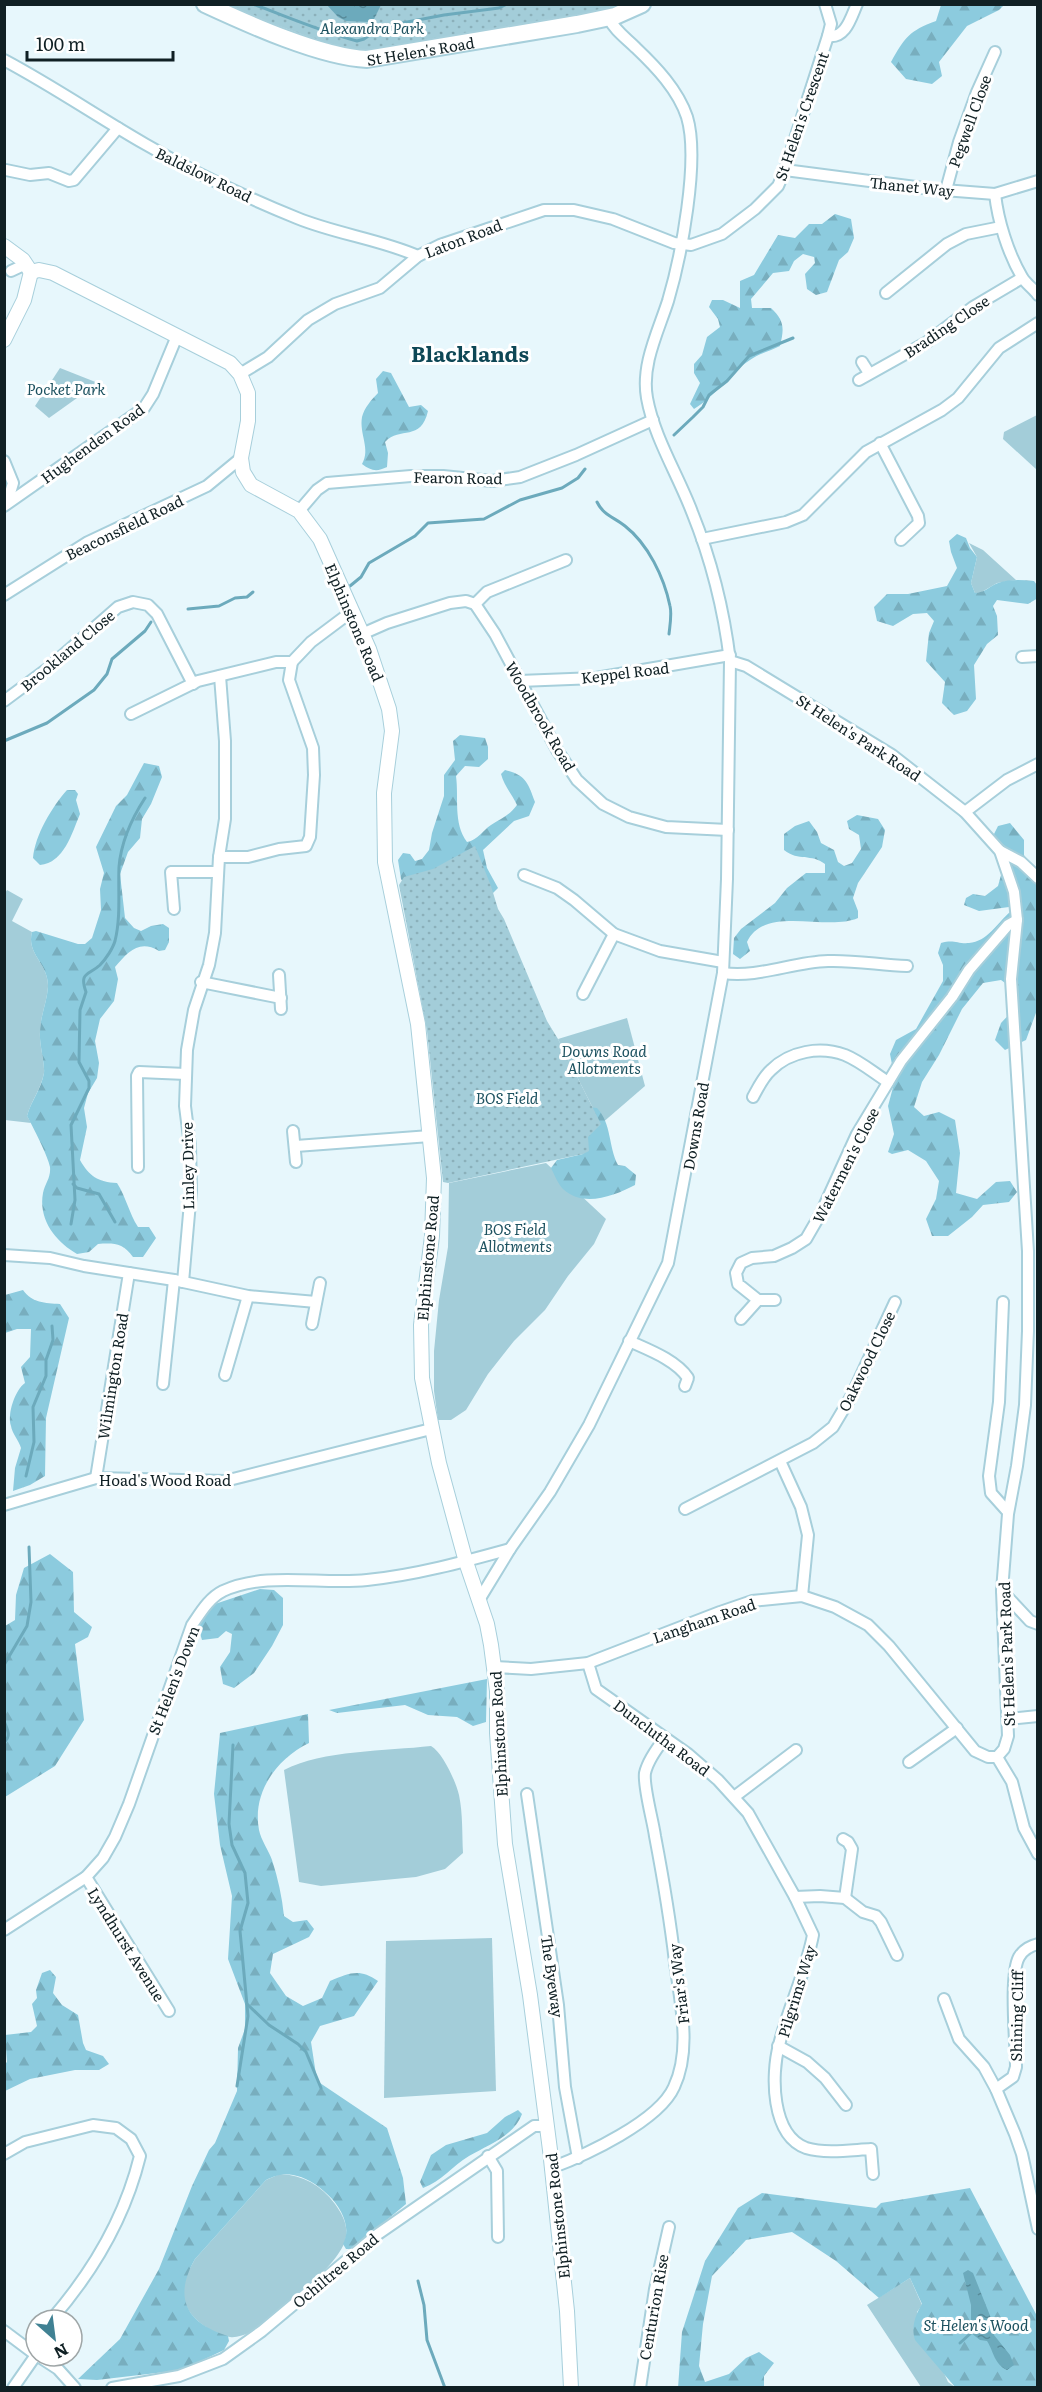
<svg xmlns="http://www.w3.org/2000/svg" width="1042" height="2392" font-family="Literata,serif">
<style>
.green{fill:#a3cdd9}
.forest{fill:url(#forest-firs)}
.park{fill:url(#park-dots)}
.water{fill:url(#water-ripples)}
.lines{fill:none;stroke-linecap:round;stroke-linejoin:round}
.stream{stroke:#6caabc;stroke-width:3}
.minor-casing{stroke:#a7cfdb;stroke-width:14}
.tertiary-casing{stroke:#a7cfdb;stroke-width:16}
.primary-casing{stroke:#a7cfdb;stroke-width:20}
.minor{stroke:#fff;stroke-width:10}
.tertiary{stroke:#fff;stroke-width:14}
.primary{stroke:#fff;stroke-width:16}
.labels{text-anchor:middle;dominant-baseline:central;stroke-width:6;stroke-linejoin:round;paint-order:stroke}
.park-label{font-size:15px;font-style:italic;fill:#1d5260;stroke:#fff}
.street-label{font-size:15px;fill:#102024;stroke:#fff}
.district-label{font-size:21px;font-weight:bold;fill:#0e4755;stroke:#fff}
</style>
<defs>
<pattern id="forest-firs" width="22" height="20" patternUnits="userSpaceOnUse" patternTransform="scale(1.5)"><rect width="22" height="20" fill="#8ccbde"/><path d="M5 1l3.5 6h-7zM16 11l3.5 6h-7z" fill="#78aebe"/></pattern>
<pattern id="park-dots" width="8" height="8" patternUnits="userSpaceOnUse" patternTransform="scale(1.5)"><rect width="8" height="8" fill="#a3cdd9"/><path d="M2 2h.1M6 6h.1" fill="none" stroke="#8bb0ba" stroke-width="1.8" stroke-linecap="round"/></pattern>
<pattern id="water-ripples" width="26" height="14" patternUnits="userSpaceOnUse" patternTransform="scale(1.5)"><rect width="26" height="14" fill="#6caabc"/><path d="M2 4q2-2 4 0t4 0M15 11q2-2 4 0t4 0" fill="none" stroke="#578a99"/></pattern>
</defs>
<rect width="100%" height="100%" fill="#e7f7fc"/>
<g class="green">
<path d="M60,368L98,383L49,418L35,406Z"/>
<path d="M1037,415V470L1003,439L1004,432Z"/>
<path d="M969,543L983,550L1016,580L997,583L980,593H975L971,583L977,557Z"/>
<path d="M7,890L23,899L12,921L32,932C26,954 49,964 48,987C47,1002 40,1017 40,1032C39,1044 45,1063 44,1073C41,1089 31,1101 27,1116L31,1123L5,1120L4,895Z"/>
<path d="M627,1018L645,1086L601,1124L558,1039Z"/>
<path d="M546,1163L606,1219L594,1244L568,1276L545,1310L514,1341L488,1374L466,1410L451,1420H438L434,1391V1351L439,1300L448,1247L449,1183Z"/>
<path d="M431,1746C443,1753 456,1782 459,1795C463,1814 462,1835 463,1853L445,1869L416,1877L321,1886L299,1882L284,1770C322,1750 387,1751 431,1746Z"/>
<path d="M492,1938L496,2091L384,2098L386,1941Z"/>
<path d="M280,2174C303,2175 321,2185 335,2204C342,2214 348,2224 346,2237C341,2267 273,2314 249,2333C243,2335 236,2338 230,2337C211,2334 185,2316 183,2295C181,2283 189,2270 195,2259L266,2180Z"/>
<path d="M910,2278L922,2305L917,2312L948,2382L955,2387H921L867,2305Z"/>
</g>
<g class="forest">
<path d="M941,5H1004L999,10L967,26L939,62L942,76L932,84L906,79L891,62C905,37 909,31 936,21Z"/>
<path d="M835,214L851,219L854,238L848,252L839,260L827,292L816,295L807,289L805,274L815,263L814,257L803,254L794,261L789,271L773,273L751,299L752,308H771C785,321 784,329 780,346C770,351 758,354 750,360C728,374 717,395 694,409L690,404L700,383L694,373V364L702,355L707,337L720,327L718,319L709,307L712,300H723L740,308V281L754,275L778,235L795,238L809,224H822Z"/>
<path d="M383,371L391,373L409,407L421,405L428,411C421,442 400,426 385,442L388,453L387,467C377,472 371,471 362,464C371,449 359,434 362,417C364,408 372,399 378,393L376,379Z"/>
<path d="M957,534L966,538L970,548L977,557L971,583L975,593C984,593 990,586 998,583C1010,579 1022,580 1034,581L1037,585L1038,598L1028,604L997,600L993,606L997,616L998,635L987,644L974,665L976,699L967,711L954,715L942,703L945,682L926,661L929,633L934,621L927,613L913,614L893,626L877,621L874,607L887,594H908L947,586L957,568L951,552L949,541Z"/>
<path d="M460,735L485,738L488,747V759L479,767L465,766L456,776C459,798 453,823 467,842C478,840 482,831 491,825C501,818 509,816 517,805C512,794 504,786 501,774L505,770C526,775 528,783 535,802L529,816L514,821L483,850L487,868L498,888L490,896L405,885L401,879L398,860L403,853L410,854L415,861L422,859L429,850L432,833L444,796V775L455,760L453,741Z"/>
<path d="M144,763L159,766L162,777L151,804L142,819L140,838L128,852L120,874L125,918L134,928L141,931L151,926L163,924L169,928V942L165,950L159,951C139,939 128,952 115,967L118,979L114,1001L100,1019L95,1041L99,1063L97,1078L88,1093L84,1108L87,1127L80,1160C89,1176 98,1182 117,1183C126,1197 129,1213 138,1227H149L156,1238L143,1257H133C123,1243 114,1243 98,1244L89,1252L77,1254C56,1242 38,1220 43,1193C45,1183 51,1178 50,1167C48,1156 33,1127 27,1116C31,1101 41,1090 44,1073C45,1063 39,1044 40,1032C40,1017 47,1002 48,987C49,964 26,954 32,932L36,931L78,944H85L92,938L101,910L100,889L104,873L96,847L116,806L127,795Z"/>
<path d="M67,790H75L78,794L76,800L80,814C72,833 64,863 40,865L33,858C35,835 52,807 67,790Z"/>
<path d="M857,815L878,819L885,830L882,847L858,883L853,898L858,911V918C827,932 765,904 747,942L750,951L740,959L733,954L734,938L741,929L775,903L787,888L806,873H825V864C811,853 799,862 784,850V834L795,826L809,821L817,832L821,843L834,850L838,862L844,866L852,863L861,849L859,835L849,829L847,821Z"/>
<path d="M1010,823L1024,840V855L1037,877V1010L1026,1040L1005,1050L995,1040L1001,1023L1018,1005L1016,991L1001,980L983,983L962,1009L939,1055L922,1082L914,1107L924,1116L939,1112L955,1120L960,1153L956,1193L977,1199L996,1182L1010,1181L1017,1192L1009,1202L983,1205L972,1217L948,1236H932L926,1219L936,1199L939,1181L926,1161L908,1150L892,1154L888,1152L894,1134L888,1106L895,1080L890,1054L896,1040L916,1029L943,981V965L938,953L941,943C954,939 957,944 969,943C987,942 998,922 1010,912L1009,907L979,911L964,905L966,898L973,894L985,896L998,886L1006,857L993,836L998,826Z"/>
<path d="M588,1107L597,1108C612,1124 608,1146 618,1165L625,1166L636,1175L635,1185C614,1196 583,1208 563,1189C558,1184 554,1174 551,1168L557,1160L583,1154L588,1137Z"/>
<path d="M23,1290C32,1303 45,1303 60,1304L69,1318L46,1418L45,1476L30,1485L13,1491L15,1468L21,1448C19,1441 12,1433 11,1426C7,1414 15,1390 25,1383L21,1367L30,1357L31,1329H17L5,1333V1295Z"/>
<path d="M50,1554L73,1572L74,1612L92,1627L88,1637L75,1644L84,1720L55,1766L5,1797V1626L15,1620L16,1595L24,1568Z"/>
<path d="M260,1589L274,1590L283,1598V1625L272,1646L254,1673L234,1688L223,1684L220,1667L230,1652L232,1634L226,1631L218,1638L202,1640L198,1627L212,1605Z"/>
<path d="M487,1679L486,1722L473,1726L457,1717L428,1715L405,1705L337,1713L329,1710Z"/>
<path d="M308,1714L309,1743C276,1759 252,1793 259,1830C261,1840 269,1851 272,1860C278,1878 282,1897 284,1916L293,1922L307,1920L314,1929L309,1937L273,1954L270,1973L286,1996L303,2006L322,1998L330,1981C350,1973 359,1968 378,1981L354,2016L320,2026L311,2042L317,2081L387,2128L403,2178L406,2204L352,2249H346L343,2244C358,2216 319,2179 293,2175C282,2173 275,2176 266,2180L195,2259C173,2298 186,2323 228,2336L229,2341L224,2350L182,2370L97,2380L78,2379L120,2339L159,2269L192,2186L209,2150L215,2143L237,2091L238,2048L245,2029V2004L228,1959L232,1896L220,1845L214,1794L220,1733Z"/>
<path d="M50,1970L56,1977L53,1993L62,2005L78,2015L83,2043L86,2050L103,2056L109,2064L99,2070H75L30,2079L5,2091V2064L7,2062L5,2035L31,2032L37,2026L32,2004L37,1998L36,1990L42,1973Z"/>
<path d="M518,2110L522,2114C514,2136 488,2145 469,2156C452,2166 442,2181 423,2188L420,2182L431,2155L446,2145L487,2133L505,2117Z"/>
<path d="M970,2188L1037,2316V2387H955L915,2340C911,2328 915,2315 922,2304L910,2278L879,2298L836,2261L792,2232L746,2240L712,2276L703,2324L699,2366L705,2382L729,2374L746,2358L759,2352L774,2363L764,2376V2387L678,2388L682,2332L705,2261L738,2208L762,2193L876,2208L881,2203Z"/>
</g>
<g class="park">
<path d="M222,5H622L613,9L375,52L339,48Z"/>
<path d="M475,846L491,886L498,909L504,919L547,1021L558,1039L601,1124L588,1137L589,1151L583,1154L448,1183L443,1182L427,1031L399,885L404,877L433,869Z"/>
</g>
<g class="water">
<path d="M327,5H381L374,19L369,22L346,21L338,17Z"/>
<path d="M968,2270L973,2273L991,2318L994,2335L1010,2355L1014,2365L1007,2370C994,2364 994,2352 987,2341L980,2340L971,2333V2305L963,2273Z"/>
</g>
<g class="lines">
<g class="stream">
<path d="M253,4C288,17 320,31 357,41L364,39L381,27L444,15L499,8L507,4"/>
<path d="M674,435L693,417L703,407L709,395L727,381L749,356L793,338"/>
<path d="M597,502C604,516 614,517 625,526C648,544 664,577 670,606C672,614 670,625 669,634"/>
<path d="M350,586L361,577L369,563L415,536L428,523L484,519L520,500L562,488L578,478L585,469"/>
<path d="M188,609L219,606L235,598L247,597L253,592"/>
<path d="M4,741L47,723L94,690L107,674L112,659L145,631L151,622"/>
<path d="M73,1184L77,1188L99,1194L115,1222"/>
<path d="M71,1224L75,1200L71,1125L89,1088V1081L79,1062L80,1010L86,992C79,972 88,976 100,965C106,959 113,948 115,941C121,917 118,891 119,867C121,842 132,818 145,798"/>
<path d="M26,1476L34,1442L33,1407L46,1376V1360L53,1340L52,1326"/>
<path d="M4,1665L27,1626L31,1602L29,1547"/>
<path d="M4,1721C7,1729 12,1736 4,1742"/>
<path d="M233,1745L229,1824L232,1845L245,1873L248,1903L240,1931L248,2016L237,2086"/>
<path d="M247,2004L269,2025L298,2044L306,2052L321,2088"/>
<path d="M418,2281L424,2305L427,2340L445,2388"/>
<path d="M960,2343L971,2333"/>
</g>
<defs>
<g id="minor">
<path d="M828,36C846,39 851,17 857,4"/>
<path d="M4,60C53,86 98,117 145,144C193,172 245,197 297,218C336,234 379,239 418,256"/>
<path d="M6,170L30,175L49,173L69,181L74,180L118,128"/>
<path d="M785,170L931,189L995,194L1038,181"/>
<path d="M946,190L959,142L977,92L995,52"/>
<path d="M995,194C998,221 1008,253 1022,277C1026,284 1033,288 1038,295"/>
<path d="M11,271L26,264"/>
<path d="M886,293L947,244L966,234L1001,227"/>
<path d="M862,362L869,373"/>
<path d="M240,374L268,357L308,320L335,304L380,288L418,256L440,245L544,210H574L613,219L674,243L691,245L722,234L755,209L778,186L785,170L828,36L831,24L825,4"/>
<path d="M859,380L927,342L973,307L1022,278"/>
<path d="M880,443L918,516L919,523L901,540"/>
<path d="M4,461L13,483L7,503"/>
<path d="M4,506L144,408L153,394L177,336"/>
<path d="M299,511L317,490L327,483L411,476H443L492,481L520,477L576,455L653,420"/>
<path d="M702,539L786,522L803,515L866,452L942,410L958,398L999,348L1038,323"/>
<path d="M4,595L88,542L207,486L241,458"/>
<path d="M475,604L495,634L557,750L577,780L603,804L629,817L666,827L728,830"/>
<path d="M362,634L387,623L450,603L466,601L475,604L487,592L566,560"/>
<path d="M1022,657L1038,656"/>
<path d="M730,661L746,666L892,755L965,812L1000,851L1014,892L1017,920L1011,979L1028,1251V1331L1025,1405L1017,1466L1008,1514L1002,1591L1008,1736L1004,1749L997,1757"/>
<path d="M519,681L596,678L730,655"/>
<path d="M4,701L47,669L118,607L133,602L148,605L157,614L193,684"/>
<path d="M131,714L198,681L276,662H292L311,642L351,612"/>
<path d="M965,812L1007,780L1038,764"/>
<path d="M1000,851L1021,862L1038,878"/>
<path d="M219,857H248L279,849L306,846L310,837L314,775L313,748L289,680L292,662"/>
<path d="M524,875L557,888L574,900L614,934L660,951L723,962"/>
<path d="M174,909L171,872H218"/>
<path d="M723,973C759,978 792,962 828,961C854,960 880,965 907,966"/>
<path d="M279,975L281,1009"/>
<path d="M201,982L281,998"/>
<path d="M583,994L614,934"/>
<path d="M753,1097C758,1088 763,1077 771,1070C790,1051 820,1046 845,1055C860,1061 874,1073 888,1082"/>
<path d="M293,1131L296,1162"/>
<path d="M296,1146L430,1136"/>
<path d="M138,1167L137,1076L139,1072L186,1074"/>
<path d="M4,1255L50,1258L84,1266L174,1280L248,1296L316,1302"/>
<path d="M183,1282L191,1191L190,1146L185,1106L187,1050L194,1010L209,965L215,933L219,857L225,819V741L220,676"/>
<path d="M775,1300H758L738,1284L736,1273L741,1263L752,1258L774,1256L792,1248L806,1239L821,1213L857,1134L901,1061L952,997L969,970L1008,925L1017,920"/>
<path d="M1003,1302L999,1402L989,1476L991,1493L1008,1512"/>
<path d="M741,1319L758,1300"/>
<path d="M312,1324L320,1283"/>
<path d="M629,1341C649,1350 676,1360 688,1378L685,1386"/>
<path d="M225,1375L248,1296"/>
<path d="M163,1384L174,1280"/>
<path d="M780,1461L801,1507L808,1535L802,1596"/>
<path d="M96,1478L129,1273"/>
<path d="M4,1505L96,1478L225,1481L431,1429"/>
<path d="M685,1509L813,1443L833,1427L852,1395L895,1302"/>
<path d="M1002,1591L1030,1621L1038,1624"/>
<path d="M479,1600L510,1549L550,1492L589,1425L668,1263L723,973L727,879L730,661C724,611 711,559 692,512C678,475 654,437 647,398C641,365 658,332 668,301C681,257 700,160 687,117C678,90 656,67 636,48C626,38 614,30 609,18"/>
<path d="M588,1663L596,1689L688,1754L718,1780L748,1813L795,1897L813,1935C806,1972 788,2008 779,2045C771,2075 771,2135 806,2148C826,2154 851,2150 871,2149L873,2174"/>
<path d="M494,1667L531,1669L588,1663L720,1612L752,1601L802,1596L835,1607L868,1625L889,1646L975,1751L988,1757H997"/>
<path d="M1009,1719L1038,1716"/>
<path d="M997,1757L1012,1782L1024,1828L1038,1854"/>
<path d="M909,1762L957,1728"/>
<path d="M527,1794L558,2005L565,2087L578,2158"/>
<path d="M734,1797L796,1750"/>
<path d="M843,1839L848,1842L852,1849L845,1898"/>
<path d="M86,1877L169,2011"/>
<path d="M795,1897L820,1896L845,1898L863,1912L876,1916L881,1922L897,1955"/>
<path d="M4,1930L86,1877L103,1858L115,1837L129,1804L192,1625C201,1612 209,1598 223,1591C266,1571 321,1585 367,1580C416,1575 463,1562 510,1549"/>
<path d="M944,1999L959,2039L984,2067L996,2089L1015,2134L1022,2154L1038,2229"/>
<path d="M778,2046L807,2062L825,2078L846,2105"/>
<path d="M996,2089L1013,2077L1016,2067C1016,2044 1009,1975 1019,1957C1023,1950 1030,1946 1038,1944"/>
<path d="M4,2154L25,2142L93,2125L116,2128L131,2139L140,2156C125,2217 92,2273 51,2320"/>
<path d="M488,2156L497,2171L498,2237"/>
<path d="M551,2168C586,2155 659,2121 674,2087C692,2049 680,2001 675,1962C670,1919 663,1878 655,1836C653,1821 643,1786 645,1773C648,1760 657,1748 665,1738"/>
<path d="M4,2331L36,2355"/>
<path d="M27,2347L36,2337"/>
<path d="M38,2356L58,2369L75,2388"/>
<path d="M13,2388L36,2355"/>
<path d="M112,2388L179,2376L223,2359L262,2331L378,2234L534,2126H546"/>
<path d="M640,2388L655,2289L669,2227"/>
</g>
<g id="tertiary">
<path d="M4,246L23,260L31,272"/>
<path d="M31,272L39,270L53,273L230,363L240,374L248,393V421L241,458L243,472L251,485L299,511L320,539L369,649L389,709L392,731L384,793L385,862L418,1024L434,1178L432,1236L421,1325L422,1378L439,1463L466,1562L487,1624L491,1645L497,1691V1733L505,1844L530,1995L550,2150L567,2311L571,2388"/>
<path d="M4,340L24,300L31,272"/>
</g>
<g id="primary">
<path id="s1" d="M205,4C248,24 321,57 367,59L577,24L615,16L642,4"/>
</g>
</defs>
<use href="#minor" class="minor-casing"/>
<use href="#tertiary" class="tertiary-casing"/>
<use href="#primary" class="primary-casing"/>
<use href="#minor" class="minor"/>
<use href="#tertiary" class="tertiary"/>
<use href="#primary" class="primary"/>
</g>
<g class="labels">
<g class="park-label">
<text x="372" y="27">Alexandra Park</text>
<text x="66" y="388">Pocket Park</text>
<text x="604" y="1050">Downs Road<tspan x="604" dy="17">Allotments</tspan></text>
<text x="507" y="1097">BOS Field</text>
<text x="515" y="1228">BOS Field<tspan x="515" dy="17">Allotments</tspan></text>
<text x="976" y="2324">St Helen's Wood</text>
</g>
<g class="street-label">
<text stroke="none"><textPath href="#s1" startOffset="226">St Helen's Road</textPath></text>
<text transform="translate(801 116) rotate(-71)">St Helen's Crescent</text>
<text transform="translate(969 121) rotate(-70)">Pegwell Close</text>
<text transform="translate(204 174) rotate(26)">Baldslow Road</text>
<text transform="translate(912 186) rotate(6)">Thanet Way</text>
<text transform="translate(463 238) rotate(-21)">Laton Road</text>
<text transform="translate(946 326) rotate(-34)">Brading Close</text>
<text transform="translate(92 443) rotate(-36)">Hughenden Road</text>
<text transform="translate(458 477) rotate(1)">Fearon Road</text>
<text transform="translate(124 527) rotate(-26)">Beaconsfield Road</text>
<text transform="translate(355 622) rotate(67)">Elphinstone Road</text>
<text transform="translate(67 650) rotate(-40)">Brookland Close</text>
<text transform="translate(625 672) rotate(-7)">Keppel Road</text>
<text transform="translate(541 716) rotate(60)">Woodbrook Road</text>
<text transform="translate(859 737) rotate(33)">St Helen's Park Road</text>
<text transform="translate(695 1126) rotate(-80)">Downs Road</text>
<text transform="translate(845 1165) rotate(-63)">Watermen's Close</text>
<text transform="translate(187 1166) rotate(-91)">Linley Drive</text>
<text transform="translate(427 1258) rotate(-85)">Elphinstone Road</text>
<text transform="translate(866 1361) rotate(-64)">Oakwood Close</text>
<text transform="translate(112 1376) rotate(-81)">Wilmington Road</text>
<text x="165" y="1479">Hoad's Wood Road</text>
<text transform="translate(704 1620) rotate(-19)">Langham Road</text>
<text transform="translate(1006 1654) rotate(-92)">St Helen's Park Road</text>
<text transform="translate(173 1680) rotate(-69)">St Helen's Down</text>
<text transform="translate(498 1734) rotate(-93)">Elphinstone Road</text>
<text transform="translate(662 1737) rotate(37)">Dunclutha Road</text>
<text transform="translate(127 1944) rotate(58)">Lyndhurst Avenue</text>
<text transform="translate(553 1976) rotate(82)">The Byeway</text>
<text transform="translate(678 1984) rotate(-97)">Friar's Way</text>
<text transform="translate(796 1991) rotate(-73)">Pilgrims Way</text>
<text transform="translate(1016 2016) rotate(-89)">Shining Cliff</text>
<text transform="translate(557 2216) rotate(-96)">Elphinstone Road</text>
<text transform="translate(335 2270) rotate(-40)">Ochiltree Road</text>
<text transform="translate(653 2307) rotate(-80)">Centurion Rise</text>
</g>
<g class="district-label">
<text x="470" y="352">Blacklands</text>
</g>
</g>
<rect width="1042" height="2392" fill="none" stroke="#102024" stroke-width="12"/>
<g transform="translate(54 2338) rotate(152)"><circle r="28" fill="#ffffff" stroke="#9fa6a7" stroke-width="1.5"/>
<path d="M0-4.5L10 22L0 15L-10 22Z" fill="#408193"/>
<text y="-9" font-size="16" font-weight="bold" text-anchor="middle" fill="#102024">N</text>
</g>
<path d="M27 51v9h146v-9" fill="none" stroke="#102024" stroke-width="3"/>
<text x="36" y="51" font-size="18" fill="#102024" stroke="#ffffff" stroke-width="4.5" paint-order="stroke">100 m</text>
</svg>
